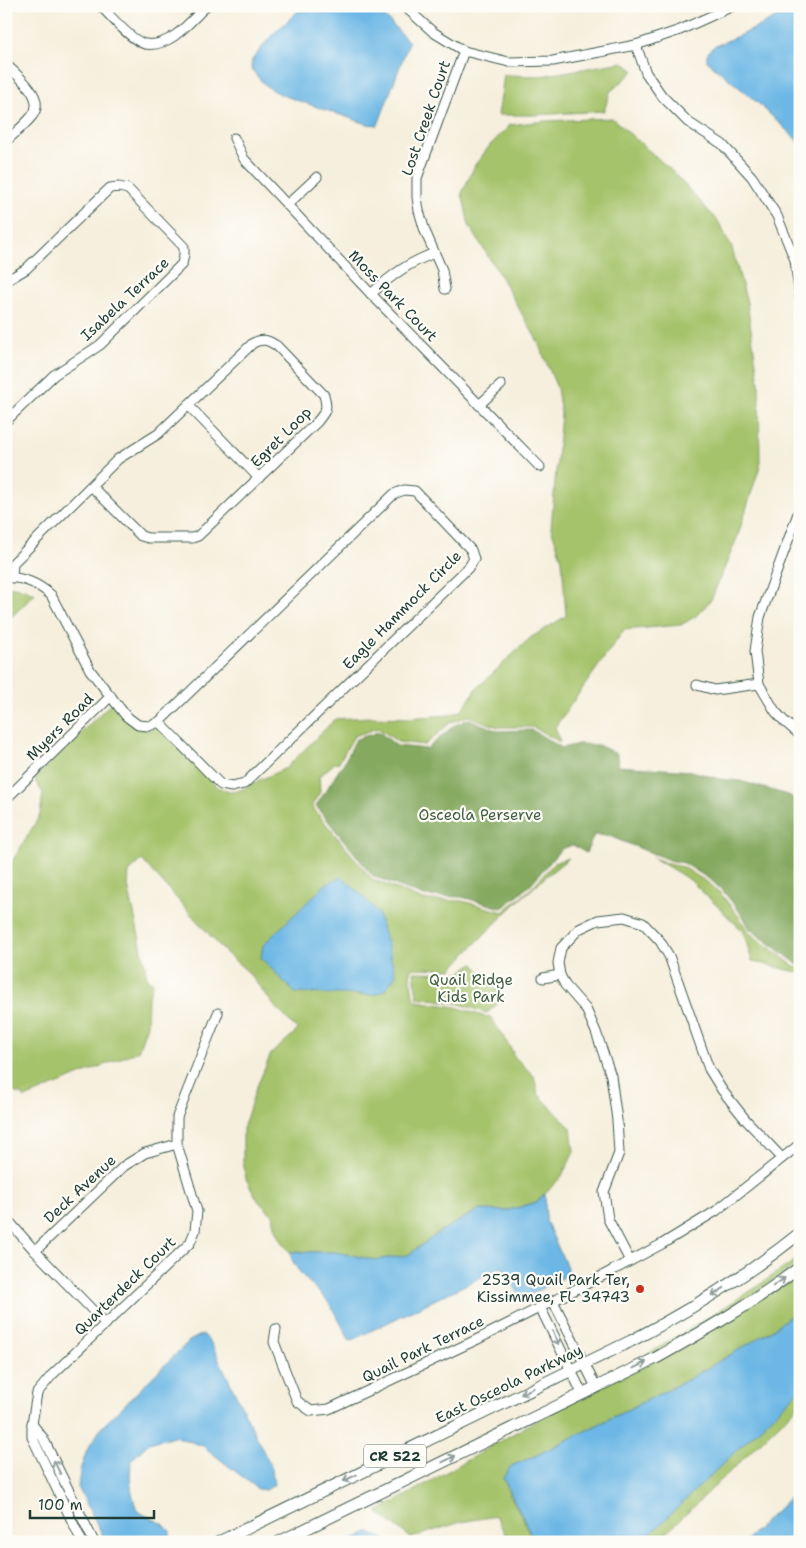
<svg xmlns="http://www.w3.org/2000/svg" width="806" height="1548" font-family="'Shantell Sans',sans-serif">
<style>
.green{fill:#a5c36b;stroke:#628050}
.forest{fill:#84a95f;stroke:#52734a}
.water{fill:#6cb7e5;stroke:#467a8c}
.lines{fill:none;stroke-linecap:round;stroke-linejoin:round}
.minor-casing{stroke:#3f584d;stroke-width:11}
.major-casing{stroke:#3f584d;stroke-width:13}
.minor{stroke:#fff;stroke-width:9}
.major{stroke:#fff;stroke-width:11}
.oneway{stroke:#8f9e9a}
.poi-dot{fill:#c8321e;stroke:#fdfcf7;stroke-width:2}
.labels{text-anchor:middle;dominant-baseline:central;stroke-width:4.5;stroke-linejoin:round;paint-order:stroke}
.shield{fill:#fdfcf7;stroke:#62766e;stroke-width:1}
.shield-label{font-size:14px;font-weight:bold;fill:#1f3d34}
.street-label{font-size:15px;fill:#1f3d34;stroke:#fdfcf7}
.park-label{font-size:15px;fill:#405e42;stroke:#fdfcf7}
.poi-label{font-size:15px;fill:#1f3d34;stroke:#fdfcf7;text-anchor:end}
</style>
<rect width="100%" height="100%" fill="#fdfcf7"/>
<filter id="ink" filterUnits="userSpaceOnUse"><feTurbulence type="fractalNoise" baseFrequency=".02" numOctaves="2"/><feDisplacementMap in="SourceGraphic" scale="10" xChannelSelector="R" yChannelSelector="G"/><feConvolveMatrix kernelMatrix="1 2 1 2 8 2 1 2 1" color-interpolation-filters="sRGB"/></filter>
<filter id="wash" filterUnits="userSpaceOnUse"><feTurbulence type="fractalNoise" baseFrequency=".0096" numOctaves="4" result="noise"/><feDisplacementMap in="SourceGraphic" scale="20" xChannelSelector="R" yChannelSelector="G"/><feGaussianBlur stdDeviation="1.12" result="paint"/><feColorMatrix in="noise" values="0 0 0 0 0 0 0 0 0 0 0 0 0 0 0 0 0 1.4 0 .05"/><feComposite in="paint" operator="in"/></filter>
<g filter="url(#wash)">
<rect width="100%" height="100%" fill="#f6efdd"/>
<g class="green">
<path d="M623,62L634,71L610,92L604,111L534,115H498L504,75L541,76Z"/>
<path d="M612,118L672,171L718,221L732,248L747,303L759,382L760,466L737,538L711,600L696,616L681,625L624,630L555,727L560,742L533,727H498L468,716L450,723L425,745L398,742L378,728L354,736L339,762L335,763L319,776L320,792L312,805V807L372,879L423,900L462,901L503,912L531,889L555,862L569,858C526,891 488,929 452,969L414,968L411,969L410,972L413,997L417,1001L456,1007L486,1017L490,1016L513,1052L512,1054L534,1076L538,1094L571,1128L574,1152L562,1176L537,1202L506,1211L479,1210L441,1231L408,1255L375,1260L336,1252H290C280,1240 275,1231 273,1215L259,1202L246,1179L243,1161V1129L255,1091L271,1054L298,1030L276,1008L247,971L225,952L142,860L129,872L128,886L144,959L147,978L151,982H153L148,999L147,1025L138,1051L25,1098L22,1095L6,1089V872L40,815L43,793L34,779L111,703L138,729L149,730L158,727L218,788L234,792L246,788L251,784L286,768L335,719L371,717L408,718L449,715L461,711L477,688L530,638L566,616L562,560L551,528L561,414L557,388L537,340L499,274L469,225L462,193L475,165L491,144L510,125L545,121Z"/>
<path d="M6,586L25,589L35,594L6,622Z"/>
<path d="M652,857L668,864L683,867L710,884L721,894L740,918L748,932L794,966L800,968V973L752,961L743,931L690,880Z"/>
<path d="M473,963L504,998L487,1013L457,1003L417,997L414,972L460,973Z"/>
<path d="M800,1257V1261C748,1302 691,1335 632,1364L752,1290Z"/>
<path d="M800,1273V1309L769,1332L687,1380L535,1456L511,1466L506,1487L535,1542H509L496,1516L461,1522L411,1538L377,1512L523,1428Z"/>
<path d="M800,1389V1404L657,1542H642Z"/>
</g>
<path class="forest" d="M469,719L498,731L532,730L562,748L578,744L598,745L617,754L618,766L692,771L719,779L740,781L791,796L800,806V964L796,963L750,929L743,916L724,892L712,881L695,870L684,863L669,860L609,836L594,835L586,853L573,845L561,849L529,886L502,908L462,897L424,896L373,876L316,806L345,761L356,739L379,732L397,746L427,749L453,726Z"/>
<g class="water">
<path d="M304,6H375L409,42L378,125L367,124L282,95L266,86L255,74L251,67L252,60L272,35Z"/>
<path d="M798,6H800V143L758,103L707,61V54L713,47L756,28Z"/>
<path d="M342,877L364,897L378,913L396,975L385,990L374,995L295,993L261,958L263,945L327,883Z"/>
<path d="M545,1193L546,1221L570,1274L522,1299L502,1267L350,1341C343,1329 338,1317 331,1306C319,1289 293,1273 290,1252H336L375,1260L408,1255L441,1231L479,1210L506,1211L537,1202Z"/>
<path d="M800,1309V1389L642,1542H535L503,1478L511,1466L535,1456L687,1380L769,1332Z"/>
<path d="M203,1334L211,1343L272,1469L274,1485L266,1490L258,1489L203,1446L174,1436L149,1443L131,1461L130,1479L132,1493L137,1511L163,1524L170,1531V1539L164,1542H106L78,1487L80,1470L87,1450L102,1427L189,1341Z"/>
<path d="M800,1488V1542H744Z"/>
<path d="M368,1532L390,1542H347Z"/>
</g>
</g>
<g filter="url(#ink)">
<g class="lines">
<defs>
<g id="minor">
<path d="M101,6C110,16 133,42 145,44C170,48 190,22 206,6"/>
<path d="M404,6L433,32L464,51L509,62L553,61L636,45L680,30L733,6"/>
<path d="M636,45L646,73L662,96L688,122L722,144L752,177L777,216L795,260L800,298"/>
<path d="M6,64C18,77 47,97 32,116C25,125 15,133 6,141"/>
<path d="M234,138L244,159L371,294L540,467"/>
<path d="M287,205L317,177"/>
<path d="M6,281L26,269L110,188L119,187L128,189L184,247V255L182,264L100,345L54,375L6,421"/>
<path d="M445,289L442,270L425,231L419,211L417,197V178L464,51"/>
<path d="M371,294C393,274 407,264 434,253"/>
<path d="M188,405L259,478"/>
<path d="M479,405L501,385"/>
<path d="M800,508L760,617L755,651L759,684L775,711L784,721L800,735"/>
<path d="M6,577C25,578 37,583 51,595L90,670L126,716L138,725L149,726L159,722L394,494L404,490L415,491L471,550L474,559L469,567L244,784L232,787L221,785L159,722"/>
<path d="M12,578L13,563L118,459L158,434L253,343C263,338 268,340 277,346L324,395C328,409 326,411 317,422L198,536L192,538H148L141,536L91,486"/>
<path d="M697,685L715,690L759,684"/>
<path d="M6,799L111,696"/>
<path d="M543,978L560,975"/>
<path d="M6,1218L35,1251L106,1324"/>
<path d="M35,1251L124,1166L145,1153L177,1144"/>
<path d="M630,1261L608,1219L604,1192L619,1153L617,1120L611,1076L596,1032L586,1009L565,985L560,975L558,963L561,948L579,929L598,920L624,917L643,923L660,941L669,956L709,1069L722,1090L745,1119L782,1158"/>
<path d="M553,1301L596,1387"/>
<path d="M540,1307L582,1393"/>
<path d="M276,1329L274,1342L297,1401L311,1411L329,1409L476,1340L604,1275L662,1244L716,1211L800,1144"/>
<path d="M32,1424L43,1438L94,1542"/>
<path d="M82,1542L32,1437V1424L37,1393L52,1375L190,1243L195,1231L197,1211L177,1144V1117L218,1013"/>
</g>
<g id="major">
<path d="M219,1542L631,1341C690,1310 747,1276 800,1233"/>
<path d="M279,1542L656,1358C706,1330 755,1302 800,1267"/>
</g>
</defs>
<use href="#minor" class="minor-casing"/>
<use href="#major" class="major-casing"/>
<use href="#minor" class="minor"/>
<use href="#major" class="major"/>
</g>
<defs><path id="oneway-shaft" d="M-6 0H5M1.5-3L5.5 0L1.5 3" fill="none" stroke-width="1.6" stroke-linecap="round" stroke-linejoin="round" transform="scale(1.25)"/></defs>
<g class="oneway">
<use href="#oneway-shaft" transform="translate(779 1282) rotate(-35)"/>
<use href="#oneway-shaft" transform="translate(718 1292) rotate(147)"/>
<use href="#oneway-shaft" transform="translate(556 1338) rotate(64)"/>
<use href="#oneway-shaft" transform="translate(640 1365) rotate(-26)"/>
<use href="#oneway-shaft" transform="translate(527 1391) rotate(154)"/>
<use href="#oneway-shaft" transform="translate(449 1459) rotate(-26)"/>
<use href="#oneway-shaft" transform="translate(57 1467) rotate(-116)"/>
<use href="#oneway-shaft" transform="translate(350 1478) rotate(154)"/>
</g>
</g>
<circle class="poi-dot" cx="640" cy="1289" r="5"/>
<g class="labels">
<rect class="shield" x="364" y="1444.5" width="62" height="23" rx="4"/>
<g class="shield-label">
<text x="395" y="1456">CR 522</text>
</g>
<g class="street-label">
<text transform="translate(426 118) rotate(-71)">Lost Creek Court</text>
<text transform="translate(393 296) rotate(46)">Moss Park Court</text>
<text transform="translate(125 299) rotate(-43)">Isabela Terrace</text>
<text transform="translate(281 437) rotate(-45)">Egret Loop</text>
<text transform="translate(402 610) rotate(-45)">Eagle Hammock Circle</text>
<text transform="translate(60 727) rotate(-45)">Myers Road</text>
<text transform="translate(80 1189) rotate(-43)">Deck Avenue</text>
<text transform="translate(125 1286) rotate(-44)">Quarterdeck Court</text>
<text transform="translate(423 1349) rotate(-26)">Quail Park Terrace</text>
<text transform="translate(509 1384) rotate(-26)">East Osceola Parkway</text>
</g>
<g class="park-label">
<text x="480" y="815">Osceola Perserve</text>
<text x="471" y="980">Quail Ridge<tspan x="471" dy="17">Kids Park</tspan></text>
</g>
<g class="poi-label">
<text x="630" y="1280">2539 Quail Park Ter,<tspan x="630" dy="17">Kissimmee, FL 34743</tspan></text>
</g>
</g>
<rect width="806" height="1548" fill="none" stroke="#fdfcf7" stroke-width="25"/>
<path d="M30 1510v8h124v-8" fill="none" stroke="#1f3d34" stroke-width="2.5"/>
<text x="38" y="1510" font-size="15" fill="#1f3d34" stroke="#fdfcf7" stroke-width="4" paint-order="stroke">100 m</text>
</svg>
